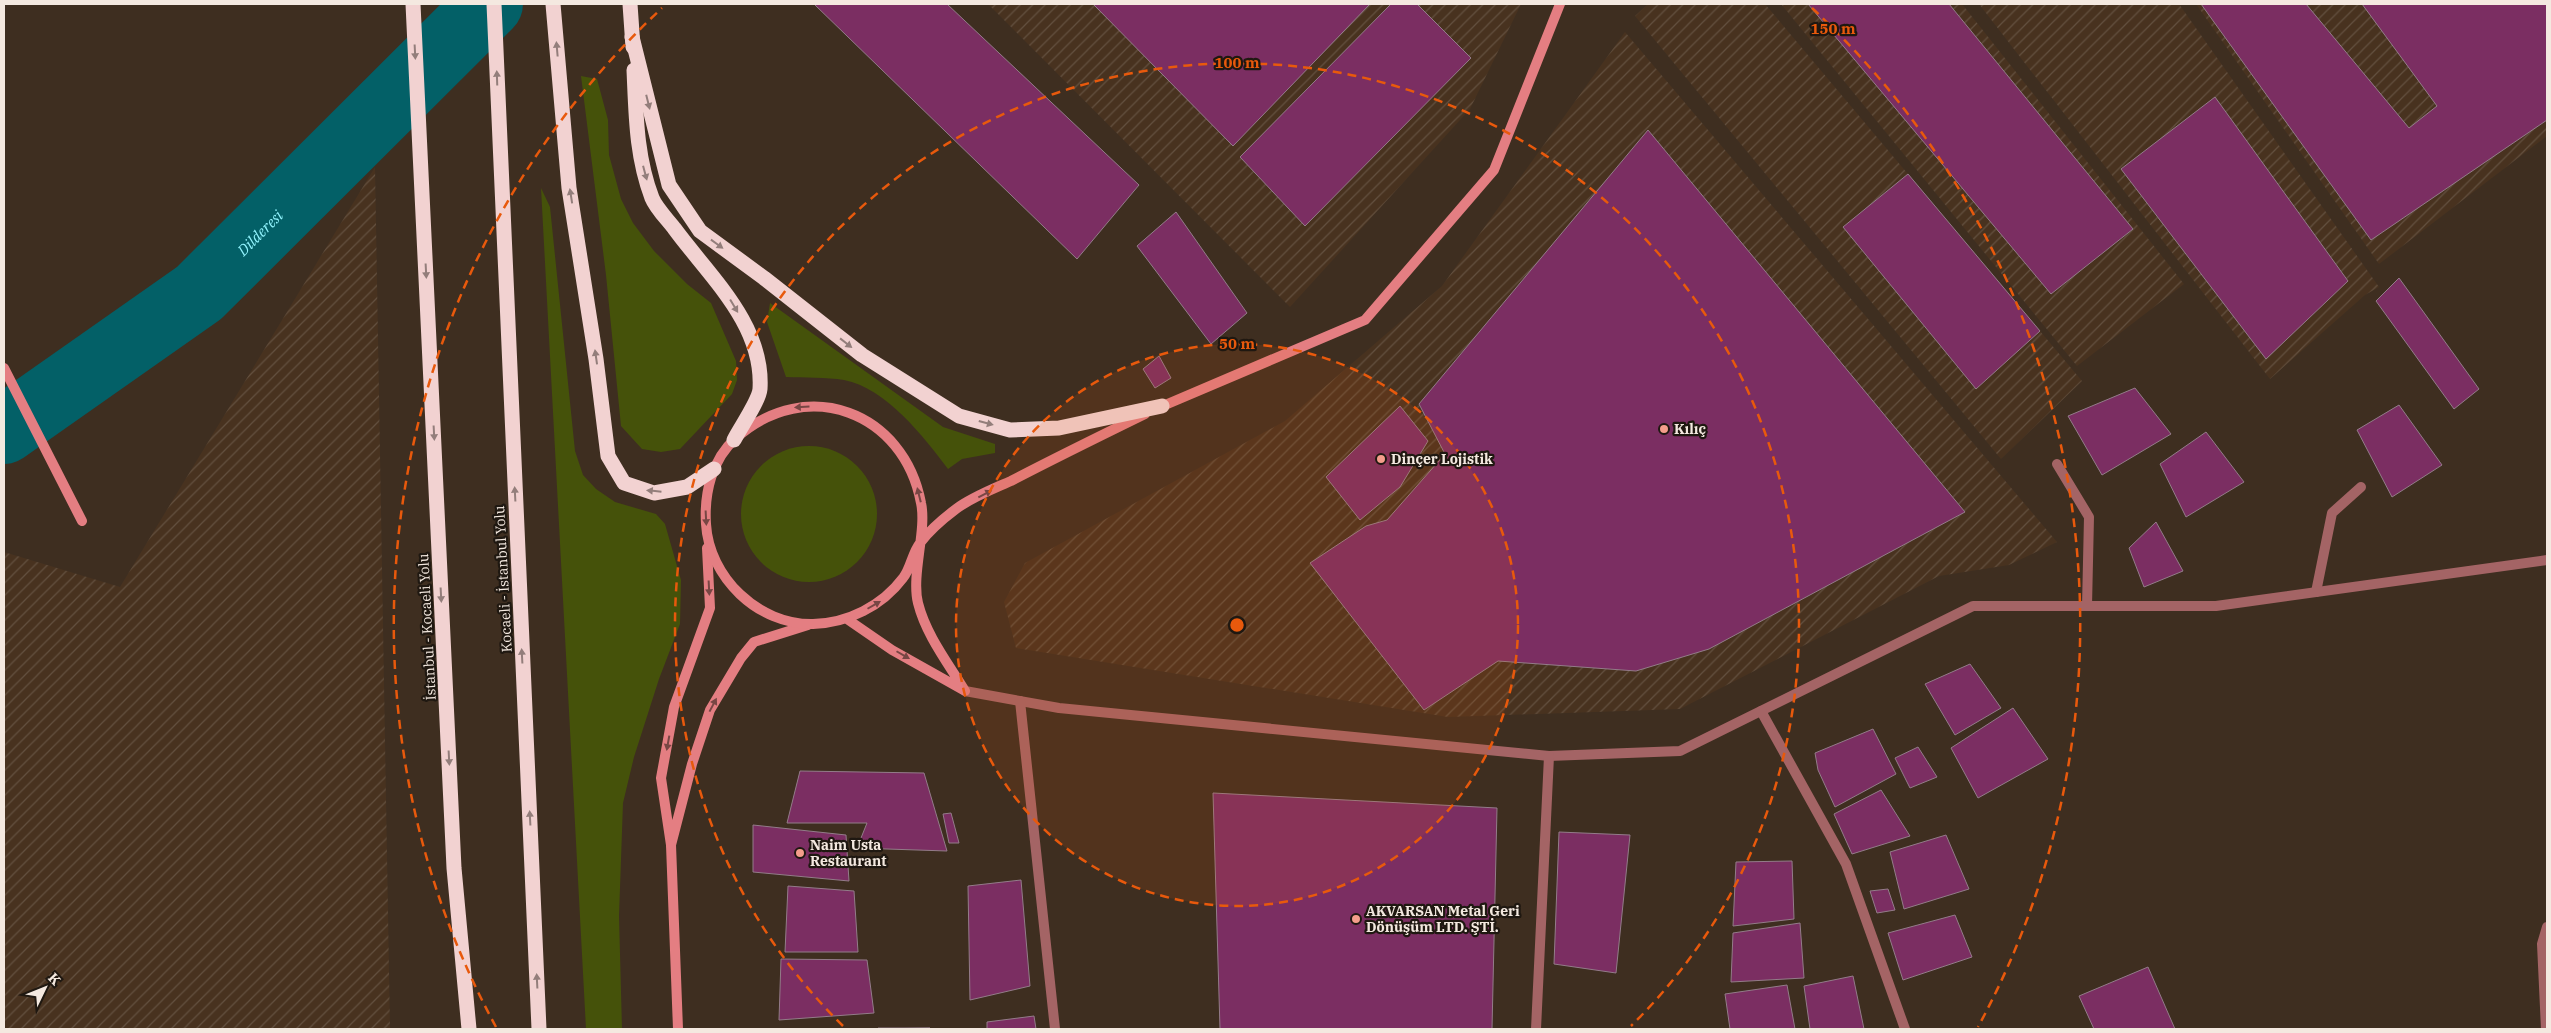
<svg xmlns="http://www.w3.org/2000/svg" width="2551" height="1033" font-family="'IBM Plex Serif',serif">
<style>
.industrial{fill:url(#industrial-furrows)}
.grass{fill:#45520a}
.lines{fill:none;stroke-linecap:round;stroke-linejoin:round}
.river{stroke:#036067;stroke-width:68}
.building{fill:#7b2e62;stroke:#937c89}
.street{stroke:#a46465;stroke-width:10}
.secondary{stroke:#e47e82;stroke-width:10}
.highway{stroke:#f2d2d1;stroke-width:15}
.oneway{fill:#937e7b}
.oneway2{fill:#784644}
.ring{fill:none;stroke:#e8590c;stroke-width:2.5;stroke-dasharray:9 6}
.poi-dot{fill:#f49d8b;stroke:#1f1811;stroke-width:2}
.labels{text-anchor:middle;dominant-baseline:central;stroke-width:4.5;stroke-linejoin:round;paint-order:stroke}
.poi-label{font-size:14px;font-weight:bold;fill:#f4e9e0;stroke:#1f1811;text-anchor:start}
.street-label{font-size:14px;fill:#f4e9e0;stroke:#1f1811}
.water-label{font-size:15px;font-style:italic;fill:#92f4fe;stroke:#1f1811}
.centre{fill:#e8590c;stroke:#1f1811;stroke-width:2.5}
.ring-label{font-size:15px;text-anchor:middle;font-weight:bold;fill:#e8590c;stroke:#1f1811;stroke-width:4.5;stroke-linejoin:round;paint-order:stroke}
</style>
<defs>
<pattern id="industrial-furrows" width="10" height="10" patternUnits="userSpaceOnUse" patternTransform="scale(1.25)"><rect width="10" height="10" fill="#48321f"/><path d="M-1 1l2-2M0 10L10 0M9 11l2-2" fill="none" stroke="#63503f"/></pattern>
</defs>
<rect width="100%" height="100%" fill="#3e2e20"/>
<g class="industrial">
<path d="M988,4H1521L1470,109L1290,307Z"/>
<path d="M1648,4H1765L2082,381L2001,459L1635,16Z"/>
<path d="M1781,4H1962L2184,284L2077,366Z"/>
<path d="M1979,4H2179L2379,287L2365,295L2270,379Z"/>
<path d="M2196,4H2547V136L2379,264Z"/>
<path d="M1625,32L2057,542L2009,565L1939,576L1680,709L1448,717L1016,648L1004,602L1025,563L1285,421L1442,286Z"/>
<path d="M375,167L390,1029H4V552L120,587Z"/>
</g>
<g class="grass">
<path d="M581,76L597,79L608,120L609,155L621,199L633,223L654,251L687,284L711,303L736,361L737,380L732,394L680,449L661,452L642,449L621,426L606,275Z"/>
<path d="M541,188L550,207L575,451L583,475L596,489L615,502L656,514L665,524L681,580L680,624L659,679L634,757L623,803L619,916L622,1029H586Z"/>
<path d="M770,303L943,427L995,444V453L962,459L948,469C924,437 886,388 844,380C826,377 805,378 786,377L767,322Z"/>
<circle cx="809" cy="514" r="68"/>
</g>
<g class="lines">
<path class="river" id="s1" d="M4,430L199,293L489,4"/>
</g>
<g class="building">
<path d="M814,4H947L1139,185L1077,259Z"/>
<path d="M1093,4H1370L1233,146Z"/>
<path d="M1391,4H1417L1471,58L1305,226L1240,157Z"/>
<path d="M1808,4H1949L2133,229L2051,294Z"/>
<path d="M2201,4H2306L2409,128L2437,106L2362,4H2547V120L2371,240Z"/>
<path d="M2215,97L2348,281L2266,359L2121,169Z"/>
<path d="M1648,130L1965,512L1709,649L1636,671L1498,661L1424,710L1310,563L1366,526L1387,520L1445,454L1419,404Z"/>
<path d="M1908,174L2040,331L1976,389L1843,227Z"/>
<path d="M1176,212L1247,313L1211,344L1137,246Z"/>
<path d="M2399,278L2479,389L2454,409L2376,301Z"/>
<path d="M1159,356L1171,378L1155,388L1143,369Z"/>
<path d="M2135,388L2171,434L2102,475L2068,416Z"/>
<path d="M2399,405L2442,465L2392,497L2357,430Z"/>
<path d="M1400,406L1428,441L1400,487L1360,520L1326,477Z"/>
<path d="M2206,432L2244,482L2186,517L2160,464Z"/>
<path d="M2156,522L2183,571L2144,587L2129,548Z"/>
<path d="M1970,664L2001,708L1955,735L1925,684Z"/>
<path d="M2013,708L2048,759L1978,798L1951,748Z"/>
<path d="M1873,729L1896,774L1835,807L1818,770L1815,753Z"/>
<path d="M1918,747L1937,777L1910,788L1895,758Z"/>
<path d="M800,771L924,773L947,851L857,848L867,823H787Z"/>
<path d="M1881,790L1910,836L1852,854L1834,814Z"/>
<path d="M1213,793L1497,808L1492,1029H1220Z"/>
<path d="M951,813L959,843H949L943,814Z"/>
<path d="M753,825L846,835L849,881L753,872Z"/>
<path d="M1559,832L1630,835L1616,973L1554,964Z"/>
<path d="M1946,835L1969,889L1904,909L1890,852Z"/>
<path d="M1792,861L1794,919L1733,926L1736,862Z"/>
<path d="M1021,880L1030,986L970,1000L968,886Z"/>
<path d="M788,886L854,891L858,952H785Z"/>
<path d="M1888,889L1895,910L1877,913L1870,891Z"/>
<path d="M1955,915L1972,957L1903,980L1888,933Z"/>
<path d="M1800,923L1804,978L1731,982L1733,933Z"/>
<path d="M781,959L867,960L874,1013L779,1020Z"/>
<path d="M2148,967L2175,1029H2094L2079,996Z"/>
<path d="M1853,976L1864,1029H1810L1804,986Z"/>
<path d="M1787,985L1795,1029H1730L1725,994Z"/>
<path d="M1034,1016L1036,1029H987V1022Z"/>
<path d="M878,1028H930L878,1029Z"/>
</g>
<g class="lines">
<g class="street">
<path d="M2057,464L2089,517L2087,606"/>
<path d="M2316,592L2332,513L2361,487"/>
<path d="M965,691L1059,708L1549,756L1680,751L1973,606H2216L2547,560"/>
<path d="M1020,701L1055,1029"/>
<path d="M1761,711L1846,864L1905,1029"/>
<path d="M1536,1029L1549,756"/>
<path d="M2546,1029L2542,944L2547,927"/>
</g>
<g class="secondary">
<path d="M4,368L82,521"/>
<path d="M1158,408L1365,320L1494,170L1560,4"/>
<path d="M707,548L710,608L674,707L661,778L671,845L692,764L710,710L741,658L754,642L808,625"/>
<path d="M847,619L892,650L965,691C948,663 926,635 918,603C911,575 927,530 921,503C904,412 807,375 736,438C712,459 704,493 706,524C709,577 758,625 813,624C848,623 882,606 903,578C911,568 912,553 920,543C929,531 944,518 956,509C972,497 993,489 1011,481C1055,458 1100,436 1145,414"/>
<path d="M671,845L678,1029"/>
</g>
<g class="highway">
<path d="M413,4L454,868L469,1029"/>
<path d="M494,4L539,1029"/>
<path d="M553,4L569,188L596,359L608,456L624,483L654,493L687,487L714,469"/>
<path d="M630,4L633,47"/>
<path d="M632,37L669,185L700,231L764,278L862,355L959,416L1010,430L1059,428L1162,406"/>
<path d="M634,70C636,114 636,156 652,198C656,208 667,219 674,228C709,276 764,324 760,389C759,401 740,428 734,440"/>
</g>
</g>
<defs><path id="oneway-solid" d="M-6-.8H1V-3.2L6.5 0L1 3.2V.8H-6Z" transform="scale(1.25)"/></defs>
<g class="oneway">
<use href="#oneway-solid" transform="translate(557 49) rotate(-95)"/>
<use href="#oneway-solid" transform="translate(415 52) rotate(87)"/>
<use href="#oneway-solid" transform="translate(497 78) rotate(-92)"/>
<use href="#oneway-solid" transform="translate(648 102) rotate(76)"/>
<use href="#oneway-solid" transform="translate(645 173) rotate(75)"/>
<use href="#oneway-solid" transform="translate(571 196) rotate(-99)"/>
<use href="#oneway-solid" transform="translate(717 244) rotate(36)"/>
<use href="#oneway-solid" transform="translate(426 271) rotate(87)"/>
<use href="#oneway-solid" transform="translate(734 306) rotate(59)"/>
<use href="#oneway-solid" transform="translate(846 343) rotate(38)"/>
<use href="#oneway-solid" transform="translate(596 357) rotate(-98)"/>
<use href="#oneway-solid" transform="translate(986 423) rotate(15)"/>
<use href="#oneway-solid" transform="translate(434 433) rotate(87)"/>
<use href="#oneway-solid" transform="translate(654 491) rotate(-174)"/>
<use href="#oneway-solid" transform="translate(515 494) rotate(-93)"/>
<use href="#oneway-solid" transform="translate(441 595) rotate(87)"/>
<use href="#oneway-solid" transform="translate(522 656) rotate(-93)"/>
<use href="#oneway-solid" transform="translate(449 758) rotate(87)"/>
<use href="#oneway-solid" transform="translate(530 818) rotate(-93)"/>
<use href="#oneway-solid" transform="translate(537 981) rotate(-93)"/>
</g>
<g class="oneway2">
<use href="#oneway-solid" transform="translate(802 407) rotate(177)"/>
<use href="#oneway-solid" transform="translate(985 494) rotate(-27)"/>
<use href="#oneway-solid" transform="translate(919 495) rotate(-104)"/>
<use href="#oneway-solid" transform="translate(706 518) rotate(87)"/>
<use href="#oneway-solid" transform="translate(709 588) rotate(87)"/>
<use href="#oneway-solid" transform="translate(874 605) rotate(-30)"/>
<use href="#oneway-solid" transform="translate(903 655) rotate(30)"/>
<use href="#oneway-solid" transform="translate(713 705) rotate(-62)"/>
<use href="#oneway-solid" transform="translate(668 743) rotate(100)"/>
</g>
<circle cx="1237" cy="625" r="281" fill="#e8590c" fill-opacity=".12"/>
<g class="ring">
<circle cx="1237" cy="625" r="281"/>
<path d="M843 1026A562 562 0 1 1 1631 1026"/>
<path d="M496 1027A843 843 0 0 1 662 8M1812 8A843 843 0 0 1 1978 1027"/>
</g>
<g class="poi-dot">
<circle cx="1664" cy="429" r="5"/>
<circle cx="1381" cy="459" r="5"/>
<circle cx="800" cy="853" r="5"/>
<circle cx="1356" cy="919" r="5"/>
</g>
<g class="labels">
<g class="poi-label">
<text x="1674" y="429">Kılıç</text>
<text x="1391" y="459">Dinçer Lojistik</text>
<text x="810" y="845">Naim Usta<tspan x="810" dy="16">Restaurant</tspan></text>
<text x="1366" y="911">AKVARSAN Metal Geri<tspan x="1366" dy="16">Dönüşüm LTD. ŞTİ.</tspan></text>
</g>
<g class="street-label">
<text transform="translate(503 579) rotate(-93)">Kocaeli - İstanbul Yolu</text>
<text transform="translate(427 627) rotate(-93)">İstanbul - Kocaeli Yolu</text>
</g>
<g class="water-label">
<text stroke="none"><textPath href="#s1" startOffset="324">Dilderesi</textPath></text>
</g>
</g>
<circle cx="1237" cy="625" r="8" class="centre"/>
<g class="ring-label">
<text x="1833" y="34">150 m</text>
<text x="1237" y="68">100 m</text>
<text x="1237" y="349">50 m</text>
</g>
<rect width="2551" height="1033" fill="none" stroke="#f4e9e0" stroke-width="10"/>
<g transform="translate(45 988) rotate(47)" stroke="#1f1811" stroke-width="4" paint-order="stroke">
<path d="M0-4L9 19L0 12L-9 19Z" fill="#f4e9e0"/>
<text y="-8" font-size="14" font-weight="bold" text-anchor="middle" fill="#f4e9e0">K</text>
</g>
</svg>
